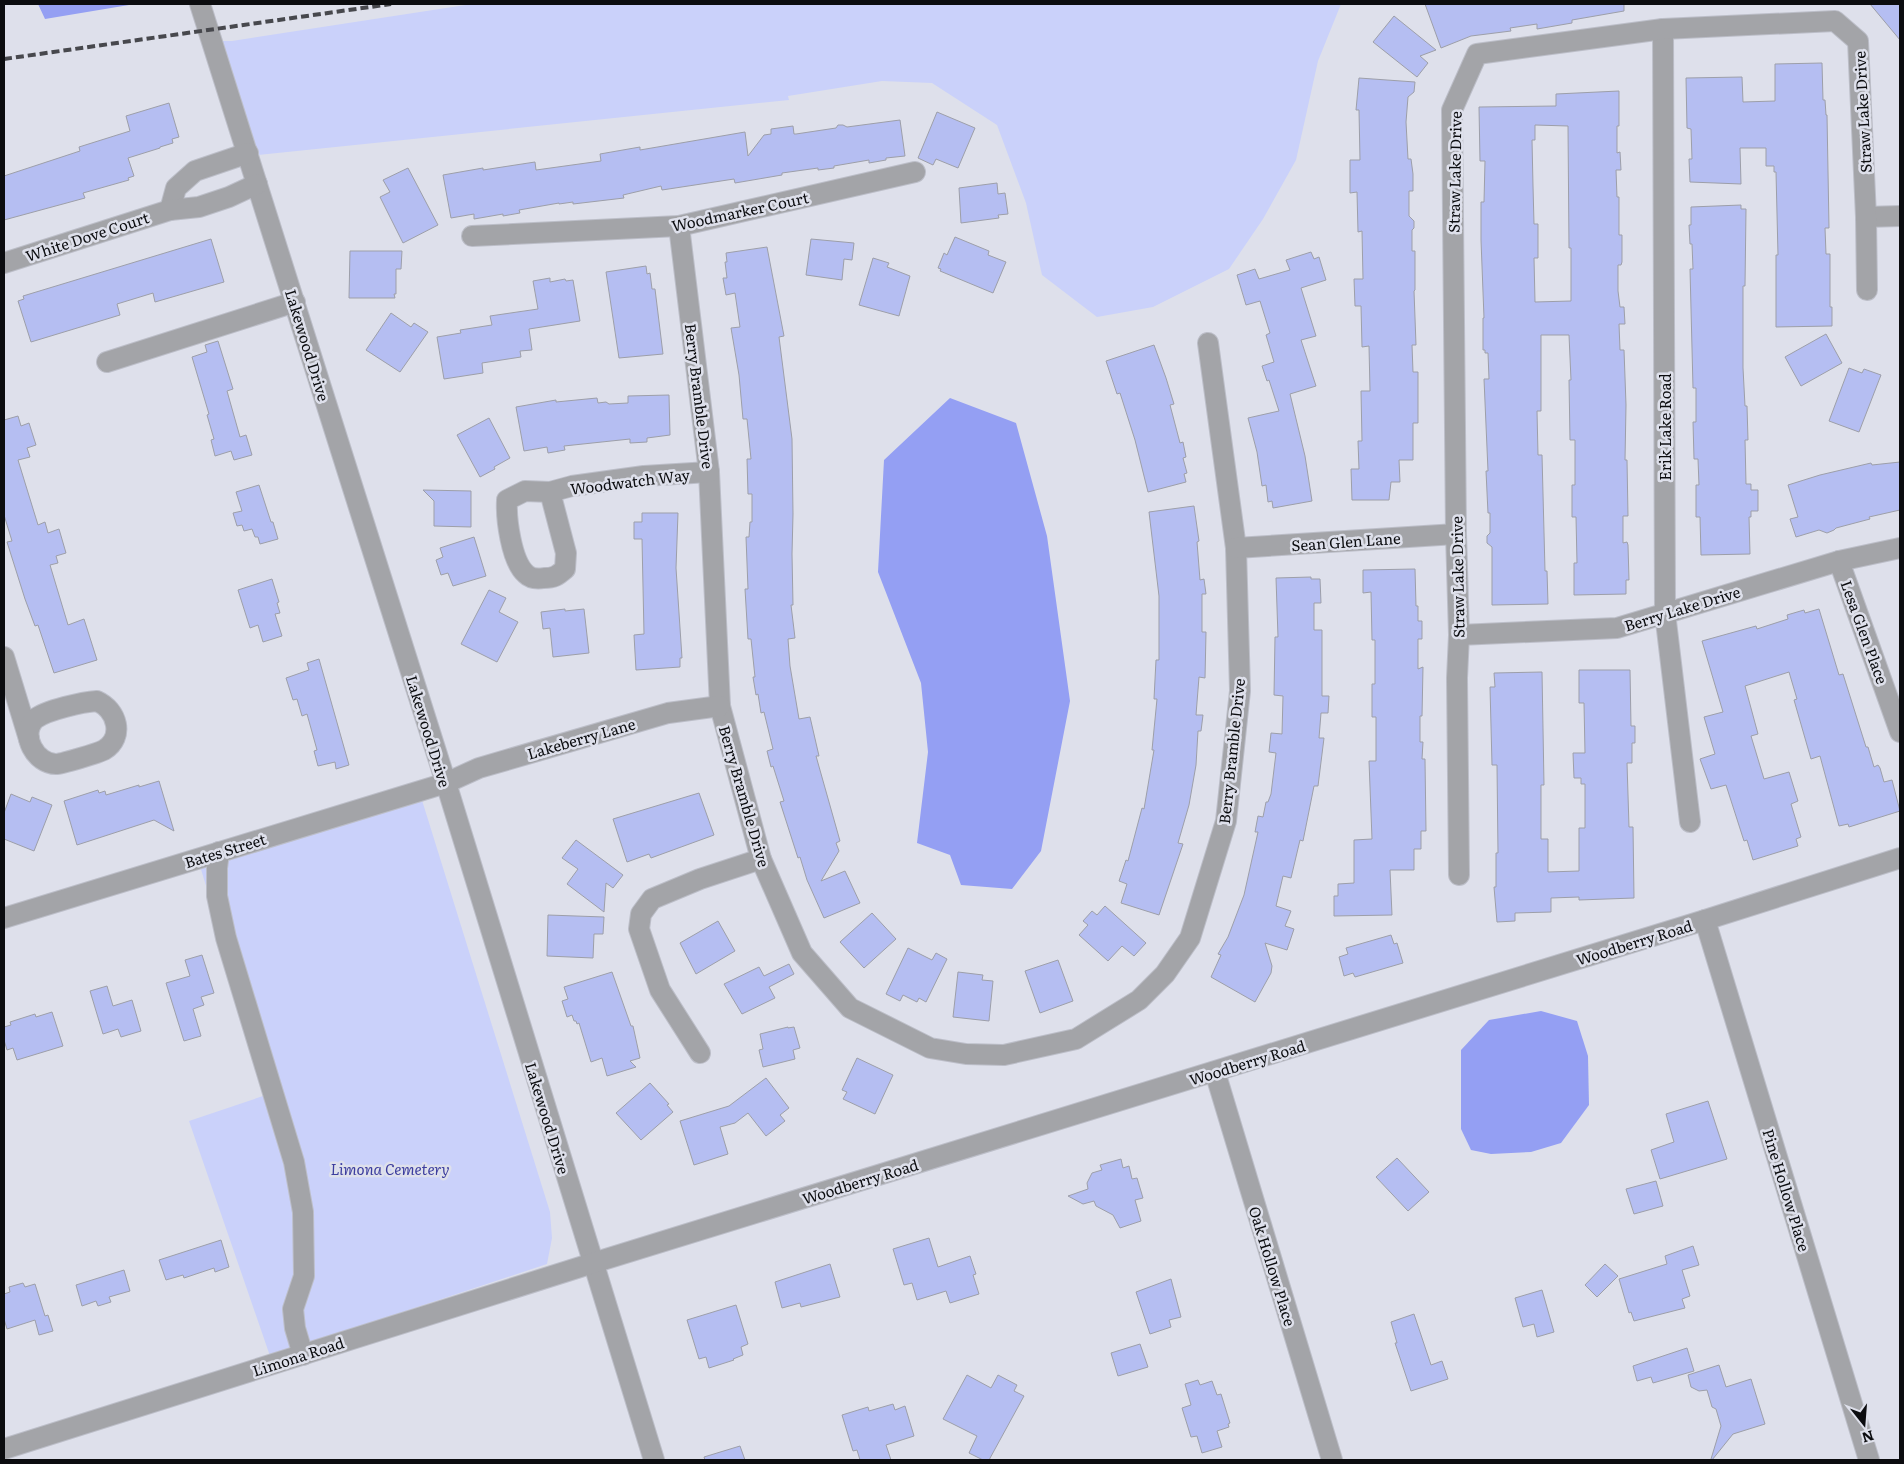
<svg xmlns="http://www.w3.org/2000/svg" width="1904" height="1464" font-family="Literata,serif">
<style>
.green{fill:#cad1fa}
.water{fill:#949ff3}
.building{fill:#b5bef2;stroke:#9d9fa9;fill-rule:evenodd}
.lines{fill:none;stroke-linecap:round;stroke-linejoin:round}
.minor-casing{stroke:#bcbec8;stroke-width:22}
.minor{stroke:#a3a4a8;stroke-width:20}
.rail{stroke:#47484d;stroke-width:4;stroke-dasharray:8 4;stroke-linecap:butt}
.labels{text-anchor:middle;dominant-baseline:central;stroke-width:5;stroke-linejoin:round;paint-order:stroke}
.street-label{font-size:15px;fill:#0b0c0f;stroke:#dee0eb}
.park-label{font-size:15px;font-style:italic;fill:#3c3d9e;stroke:#dee0eb}
</style>
<rect width="100%" height="100%" fill="#dee0eb"/>
<g class="green">
<path d="M472,4H1341L1318,61L1296,160L1263,219L1229,269L1153,307L1097,317L1042,275L1026,203L997,125L932,83L882,81L788,96L789,100L258,155L222,41H232Z"/>
<path d="M421,797L550,1212L552,1238L547,1264L270,1356L189,1121L269,1094L200,866Z"/>
</g>
<g class="water">
<path d="M38,4H135L45,19Z"/>
<path d="M950,398L1016,423L1047,536L1070,701L1041,851L1012,889L961,885L950,855L917,843L928,752L921,683L878,572L884,460Z"/>
<path d="M1541,1011L1577,1021L1588,1056L1589,1105L1561,1143L1531,1152L1491,1154L1471,1150L1461,1129V1050L1489,1020Z"/>
</g>
<g class="building">
<path d="M1425,4H1624V11L1572,20V23L1537,29V24L1510,28L1511,31L1471,36L1441,48Z"/>
<path d="M1870,4H1900V40Z"/>
<path d="M1394,16L1436,50L1420,56L1428,63L1417,77L1373,42Z"/>
<path d="M1822,63L1823,100H1825L1826,115H1827L1829,228H1825L1826,254H1830V307H1832V326L1776,327V255H1778L1776,172H1774V166H1766V148H1740L1741,184L1690,182L1689,159H1692L1691,129L1687,128L1686,78L1742,77L1743,102L1775,101V64Z"/>
<path d="M1359,78L1415,82L1414,92L1408,97L1406,122L1408,159H1411L1413,174V191H1409V216L1414,221V228L1412,230V251H1415V290L1414,291L1416,345H1412L1413,372H1418V423H1413V460H1399L1400,482H1391L1389,500H1352L1351,469H1359L1358,441H1362L1361,391H1370L1369,346L1362,347L1361,306H1355L1354,279H1363L1362,231L1358,232L1357,192L1350,193V160H1360L1359,110H1356Z"/>
<path d="M1619,91V126H1617V153L1620,152L1621,170H1616L1617,197H1619V235H1622V262L1621,265H1618V291L1620,307H1624L1625,324H1619L1620,350H1624L1626,405L1625,460H1627L1628,516H1623V543L1627,542L1628,545L1629,580H1626V594L1574,595V563H1577L1576,517H1572V485H1575V440H1570L1569,380H1571L1569,335H1541V411H1537L1538,455H1542L1545,571H1547L1548,604L1492,605V547L1487,543V536L1490,533V513H1488L1486,471H1488L1484,379H1489L1488,353H1485V350H1483V318H1484L1481,240V202H1484L1485,161H1480L1479,107L1556,106V94ZM1535,125L1568,126L1569,248H1571V301L1535,302L1534,258H1538V224H1534L1533,186L1532,140H1535Z"/>
<path d="M169,103L179,137L172,139L173,143L160,147V148L128,158L134,176L128,178L129,180L83,193L85,198L4,220V176L80,151L79,147L130,131L126,116Z"/>
<path d="M937,112L975,128L958,168L936,159L933,165L918,158Z"/>
<path d="M900,120L905,156L886,158V160L869,163V160L834,166V168L818,170V168L782,173V175L735,183L734,179L662,190L661,186L623,195L624,198L573,204V202L559,204V203L519,210L520,213L503,216V214L474,219V214L451,218L443,175L483,168V170L535,162L536,170L601,161L600,154L640,147V150L745,132L748,156L764,135L771,134V129L793,126L794,134H796L836,128L838,125H843L847,127Z"/>
<path d="M408,168L438,225L403,243L380,197L390,192L383,180Z"/>
<path d="M997,183L998,194L1005,193L1008,214L998,215L999,218L961,223L959,188Z"/>
<path d="M1741,205V209H1746L1745,286H1743V368L1745,406H1747L1748,440H1745L1746,484H1751V490H1758V511H1751V517H1749L1750,554L1701,555L1700,517H1696V485H1699L1698,459H1694L1693,422H1696V388H1693L1690,269H1693L1692,244H1690L1689,225H1691V207Z"/>
<path d="M955,237L989,251L988,255L1006,262L993,293L940,271L941,269L938,268L944,253L947,255Z"/>
<path d="M211,239L224,282L155,302L153,293L117,304L120,315L31,342L18,301L24,299L23,296Z"/>
<path d="M811,239L854,243L852,260L844,259L842,280L806,275Z"/>
<path d="M767,247L784,336L779,337L792,439L793,514L792,554L793,605H791L795,638L788,639L790,666L799,719L810,717L819,756H816L840,841L836,843L839,851L821,881L845,871L860,903L824,918L807,880L800,857L798,858L780,802L784,801L773,766L771,767L767,751L773,749L764,712L761,713L758,694L756,695L753,677H755L751,639H748L745,589H748L746,537H749L750,522H752V494H748L747,459H751L747,419H743L739,375L731,328L740,327L735,293L726,295L723,278H727L725,262H727L726,253Z"/>
<path d="M350,251H402L401,269H396V294H394L395,298H349Z"/>
<path d="M1311,252L1314,259L1319,257L1326,280L1301,288L1316,336L1301,340L1316,386L1290,394L1305,456L1312,501L1273,508L1272,501L1268,502L1266,485L1262,486L1257,452L1248,418L1279,411L1269,380L1267,381L1262,366L1274,362L1266,335L1270,333L1260,301L1246,305L1237,275L1255,269L1259,279L1290,270L1286,260Z"/>
<path d="M873,258L889,263L887,267L910,276L899,316L859,305Z"/>
<path d="M646,266L647,274L650,273L652,289H655L663,354L619,358L606,272Z"/>
<path d="M550,278V282L565,279L566,281L573,280L580,321L529,329L532,350L520,351L521,357L482,363L483,373L444,379L437,337L461,333L460,330L492,325L490,316L538,309L533,281Z"/>
<path d="M391,313L411,327L414,323L428,332L400,372L366,350Z"/>
<path d="M1826,334L1842,363L1801,386L1785,357Z"/>
<path d="M218,341L233,389L227,391L240,437L246,435L252,455L234,460L231,451L215,456L211,440L214,439L207,415L209,414L192,357L207,352L205,345Z"/>
<path d="M1154,345L1166,378L1174,404L1170,405L1180,443L1183,442L1186,457L1183,458L1187,473L1184,474L1186,482L1148,492L1135,440L1120,393L1117,394L1106,361Z"/>
<path d="M1849,368L1862,373L1864,369L1881,375L1859,432L1829,421Z"/>
<path d="M669,395L670,435L647,438V442L630,443V439L564,446L565,450L548,453L547,447L524,451L516,407L556,400V402L597,398L598,403L606,402L609,404L628,403V396Z"/>
<path d="M18,416L21,426L29,423L36,445L27,448L30,457L18,460L38,525L45,522L48,533L59,529L66,553L56,556L58,563L50,565L68,625L84,619L97,660L54,673L38,625L35,626L25,599L7,542L12,541L4,515V420Z"/>
<path d="M489,418L510,458L494,467L495,469L480,477L457,435Z"/>
<path d="M1900,462V510L1869,517L1870,519L1836,528L1834,530L1827,533L1819,530L1796,537L1790,519L1798,517L1788,485L1820,475L1871,463L1872,465Z"/>
<path d="M259,485L271,522H273L278,539L260,544L258,537H255L252,529L244,531L242,525L237,526L233,513L242,511L236,492Z"/>
<path d="M423,490L471,491V527L434,526V501Z"/>
<path d="M1194,506L1199,541L1197,542L1200,580L1204,579L1206,594H1202V632H1206L1205,678L1199,677L1196,715H1203L1201,731H1198L1196,765L1189,805L1178,843L1183,844L1159,915L1121,903L1127,884L1119,881L1126,860L1128,861L1142,808L1144,809L1154,750H1152L1157,699H1154L1156,660H1159V596L1149,512Z"/>
<path d="M642,513H678L676,568L682,658H680V667L636,670L634,635L644,634L642,539H634V522H642Z"/>
<path d="M474,537L486,576L453,586L448,573L441,575L436,560L443,557L440,548Z"/>
<path d="M1415,569L1416,606H1418V621H1422V639H1418V669L1423,667L1422,716H1420V742H1423L1422,759H1425L1426,831H1421V849H1414V870H1390L1392,915L1334,916V896H1338V884L1354,883V840L1372,839L1369,761H1376V717H1372V684H1375V640H1372L1371,592L1363,593V570Z"/>
<path d="M1311,577V579H1320L1321,603H1314V630H1322V696H1329L1328,713H1321L1319,738H1324L1318,786H1314L1303,841L1300,840L1291,878L1283,876L1276,906L1291,911L1285,926L1294,929L1287,950L1265,943L1272,966L1271,973L1255,1002L1211,977L1221,955L1218,954L1228,937L1244,895L1258,832H1255L1258,816L1263,817L1266,802H1268L1271,794L1276,753L1269,752L1271,733L1282,734L1283,696L1274,695L1275,637H1278L1276,578Z"/>
<path d="M272,579L279,602L277,603L280,613L275,614L282,636L263,642L258,625L250,628L238,590Z"/>
<path d="M489,590L506,598L499,612L518,622L497,662L461,644Z"/>
<path d="M565,609V611L584,609L589,653L553,657L550,628L543,629L541,612Z"/>
<path d="M1819,609L1839,675L1843,674L1866,747H1868L1874,767L1878,765L1880,768L1884,782L1892,780L1900,811L1849,827L1848,824L1839,826L1820,756L1811,759L1794,700L1797,699L1789,672L1745,686L1758,734L1751,736L1764,779L1789,772L1798,801L1791,804L1801,837L1796,839L1798,846L1753,860L1747,840L1744,841L1726,785L1711,789L1700,759L1715,754L1704,717L1723,712L1702,641L1756,626L1757,629L1788,619L1787,615L1804,610L1805,613Z"/>
<path d="M319,659L349,765L336,769L335,762L318,766L314,751L317,750L307,714L302,716L297,699L293,700L286,678L309,670L307,663Z"/>
<path d="M1579,670H1630L1631,726H1635V743H1632V763H1627L1629,827H1633L1634,898L1579,900V897L1551,898V912L1515,913V921L1497,922L1494,887H1496V853H1498L1497,765H1492L1490,687H1495L1494,673L1542,672L1544,785H1541V839H1548V872L1579,871V828H1585V784H1581V778H1574L1573,753H1585L1584,703H1579Z"/>
<path d="M159,781L174,831L154,820L77,845L64,801L98,790L99,793L105,791L106,795L139,785V787Z"/>
<path d="M699,793L714,835L651,858L649,854L627,862L613,819Z"/>
<path d="M11,794L30,802L32,797L52,805L34,851L4,839V813Z"/>
<path d="M576,840L623,875L613,888L606,883L604,912L567,884L578,869L562,858Z"/>
<path d="M1105,906L1146,943L1134,956L1122,946L1108,961L1079,935L1088,925L1083,921L1092,911L1097,915Z"/>
<path d="M872,913L896,939L864,968L840,942Z"/>
<path d="M548,915L604,917L603,934H594L593,958L547,956Z"/>
<path d="M718,921L735,951L696,974L680,943Z"/>
<path d="M1391,935L1394,944L1397,943L1403,963L1355,977L1353,973L1344,976L1339,957L1348,954L1346,948Z"/>
<path d="M908,948L932,960L936,953L947,959L926,1002L919,998L917,1002L903,995L900,1001L886,994Z"/>
<path d="M202,955L214,993L201,997L204,1005L193,1009L201,1036L184,1041L166,983L190,976L185,960Z"/>
<path d="M1058,960L1073,1001L1040,1013L1025,971Z"/>
<path d="M789,964L794,974L769,987L775,998L742,1014L724,984L759,967L764,976Z"/>
<path d="M612,972L631,1026H633L640,1058L630,1061L636,1067L607,1076L602,1058L591,1062L579,1023L577,1024L576,1021H574L572,1015L567,1017L562,1001L568,999L564,987Z"/>
<path d="M958,972L983,975L982,980L993,981L989,1021L953,1017Z"/>
<path d="M107,986L113,1006L132,1000L141,1031L121,1037L118,1029L103,1034L90,991Z"/>
<path d="M52,1012L63,1046L17,1060L13,1048L7,1050L4,1040V1027L11,1025L10,1022L35,1014L36,1017Z"/>
<path d="M788,1027V1028L794,1027L800,1048L793,1050L795,1059L763,1067L759,1050L763,1049L760,1034Z"/>
<path d="M857,1058L893,1075L875,1114L843,1099L847,1092L842,1090Z"/>
<path d="M766,1078L789,1108L780,1115L785,1121L766,1136L748,1113L735,1123L720,1127L728,1154L694,1165L680,1121L729,1106Z"/>
<path d="M650,1083L669,1104L667,1105L673,1112L641,1140L616,1113Z"/>
<path d="M1708,1101L1727,1159L1660,1179L1651,1150L1674,1142L1666,1114Z"/>
<path d="M1397,1158L1429,1192L1408,1211L1376,1177Z"/>
<path d="M1121,1159L1123,1168L1129,1166L1132,1179L1137,1178L1143,1198L1135,1200L1141,1221L1120,1228L1113,1215L1096,1206L1094,1201L1083,1204L1068,1196L1088,1189L1087,1183L1092,1173L1102,1170L1100,1165Z"/>
<path d="M1656,1181L1663,1206L1634,1214L1626,1189Z"/>
<path d="M929,1238L938,1267L970,1256L976,1274L973,1275L979,1294L950,1303L946,1291L917,1300L912,1283L904,1285L893,1249Z"/>
<path d="M221,1240L229,1267L215,1272L214,1268L184,1278L183,1275L166,1280L159,1260Z"/>
<path d="M1693,1246L1699,1265L1682,1270L1690,1296L1682,1299L1685,1308L1634,1321L1631,1312L1629,1313L1619,1279L1667,1264L1665,1256Z"/>
<path d="M830,1264L840,1297L801,1307L800,1303L782,1308L775,1282Z"/>
<path d="M1605,1264L1618,1276L1597,1297L1585,1285Z"/>
<path d="M124,1270L130,1291L109,1297L111,1302L98,1306L96,1301L82,1306L76,1285Z"/>
<path d="M1171,1279L1181,1317L1169,1320L1171,1327L1150,1334L1136,1292Z"/>
<path d="M23,1283L25,1287L35,1284L45,1316L48,1315L53,1331L39,1335L35,1320L7,1329L4,1319V1294L10,1292L9,1287Z"/>
<path d="M1542,1290L1554,1332L1537,1337L1534,1324L1523,1327L1515,1298Z"/>
<path d="M736,1305L748,1344L741,1347L743,1355L733,1359L734,1360L709,1368L706,1357L699,1359L687,1320Z"/>
<path d="M1414,1314L1431,1365L1442,1361L1448,1379L1411,1391L1395,1343H1397L1391,1322Z"/>
<path d="M1140,1344L1148,1367L1118,1376L1111,1353Z"/>
<path d="M1687,1348L1694,1371L1653,1383L1651,1377L1637,1381L1633,1366Z"/>
<path d="M1719,1365L1726,1387L1751,1379L1765,1424L1733,1434L1712,1460L1711,1459L1721,1426L1716,1409L1712,1407L1707,1390L1699,1391L1691,1387L1688,1375Z"/>
<path d="M967,1375L991,1388L998,1375L1017,1385L1014,1391L1024,1396L989,1460H983L969,1453L977,1436L943,1419Z"/>
<path d="M1198,1380L1200,1385L1212,1381L1217,1395L1221,1394L1230,1423L1228,1424L1229,1427L1217,1431L1222,1447L1202,1453L1197,1436L1191,1437L1182,1408L1191,1405L1185,1384Z"/>
<path d="M893,1404L895,1410L905,1406L914,1436L886,1445L891,1460H860L857,1450L853,1451L842,1415L868,1407L869,1411Z"/>
<path d="M740,1446L745,1460H705L704,1457Z"/>
</g>
<g class="lines">
<defs>
<g id="minor">
<path d="M200,4L446,783L654,1460"/>
<path d="M1663,29L1665,613L1690,822"/>
<path d="M170,210L176,188L195,171L248,153"/>
<path d="M1866,217L1900,216"/>
<path d="M679,226L709,472L720,706L761,859L802,953L850,1008L930,1048L966,1054L1004,1055L1076,1039L1139,1000L1165,974L1190,938L1226,821L1240,691L1236,548L1208,343"/>
<path d="M472,236L679,226L915,172"/>
<path d="M4,263L170,210L199,207L229,197L257,184"/>
<path d="M107,362L295,302"/>
<path d="M550,492L566,553L565,569C557,576 554,578 544,578C538,579 531,579 526,574C511,561 506,518 507,500L525,491L550,492L572,486L644,476L709,472"/>
<path d="M1236,548L1456,534"/>
<path d="M1839,561L1900,732"/>
<path d="M1459,635L1617,628L1839,561L1900,548"/>
<path d="M4,657L29,739"/>
<path d="M97,701C117,710 125,737 104,750C98,753 62,764 56,764C36,764 19,735 35,719C46,710 83,702 97,701Z"/>
<path d="M219,852L217,868V896L226,938L294,1162L303,1212L304,1276L293,1309L295,1328L303,1355"/>
<path d="M1459,875L1457,678L1459,635L1456,534L1452,110L1477,54L1663,29L1835,21L1858,41L1866,217L1867,290"/>
<path d="M4,918L446,783L479,768L668,713L720,706"/>
<path d="M1705,920L1869,1460"/>
<path d="M700,1053L660,990L639,929L641,914L652,899L700,879L761,859"/>
<path d="M1215,1072L1332,1460"/>
<path d="M4,1449L593,1263L1705,920L1900,858"/>
</g>
</defs>
<use href="#minor" class="minor-casing"/>
<use href="#minor" class="minor"/>
<path class="rail" d="M4,59L391,4"/>
</g>
<g class="labels">
<g class="street-label">
<text transform="translate(1862 112) rotate(-93)">Straw Lake Drive</text>
<text transform="translate(1454 172) rotate(-89)">Straw Lake Drive</text>
<text transform="translate(740 211) rotate(-12)">Woodmarker Court</text>
<text transform="translate(87 236) rotate(-18)">White Dove Court</text>
<text transform="translate(308 345) rotate(73)">Lakewood Drive</text>
<text transform="translate(700 396) rotate(83)">Berry Bramble Drive</text>
<text transform="translate(1664 427) rotate(-90)">Erik Lake Road</text>
<text transform="translate(630 481) rotate(-7)">Woodwatch Way</text>
<text transform="translate(1346 541) rotate(-4)">Sean Glen Lane</text>
<text transform="translate(1457 577) rotate(-91)">Straw Lake Drive</text>
<text transform="translate(1682 608) rotate(-17)">Berry Lake Drive</text>
<text transform="translate(1865 632) rotate(70)">Lesa Glen Place</text>
<text transform="translate(429 731) rotate(73)">Lakewood Drive</text>
<text transform="translate(581 738) rotate(-16)">Lakeberry Lane</text>
<text transform="translate(1231 751) rotate(-84)">Berry Bramble Drive</text>
<text transform="translate(745 796) rotate(74)">Berry Bramble Drive</text>
<text transform="translate(225 850) rotate(-17)">Bates Street</text>
<text transform="translate(1634 942) rotate(-17)">Woodberry Road</text>
<text transform="translate(1247 1062) rotate(-17)">Woodberry Road</text>
<text transform="translate(548 1118) rotate(73)">Lakewood Drive</text>
<text transform="translate(860 1181) rotate(-17)">Woodberry Road</text>
<text transform="translate(1787 1190) rotate(73)">Pine Hollow Place</text>
<text transform="translate(1273 1266) rotate(73)">Oak Hollow Place</text>
<text transform="translate(298 1356) rotate(-18)">Limona Road</text>
</g>
<g class="park-label">
<text x="390" y="1168">Limona Cemetery</text>
</g>
</g>
<rect width="1904" height="1464" fill="none" stroke="#0b0c0f" stroke-width="10"/>
<g transform="translate(1864 1424) rotate(163)" stroke="#dee0eb" stroke-width="4" paint-order="stroke">
<path d="M0-4L9 19L0 12L-9 19Z" fill="#0b0c0f"/>
<text y="-8" font-size="14" font-weight="bold" text-anchor="middle" fill="#0b0c0f">N</text>
</g>
</svg>
